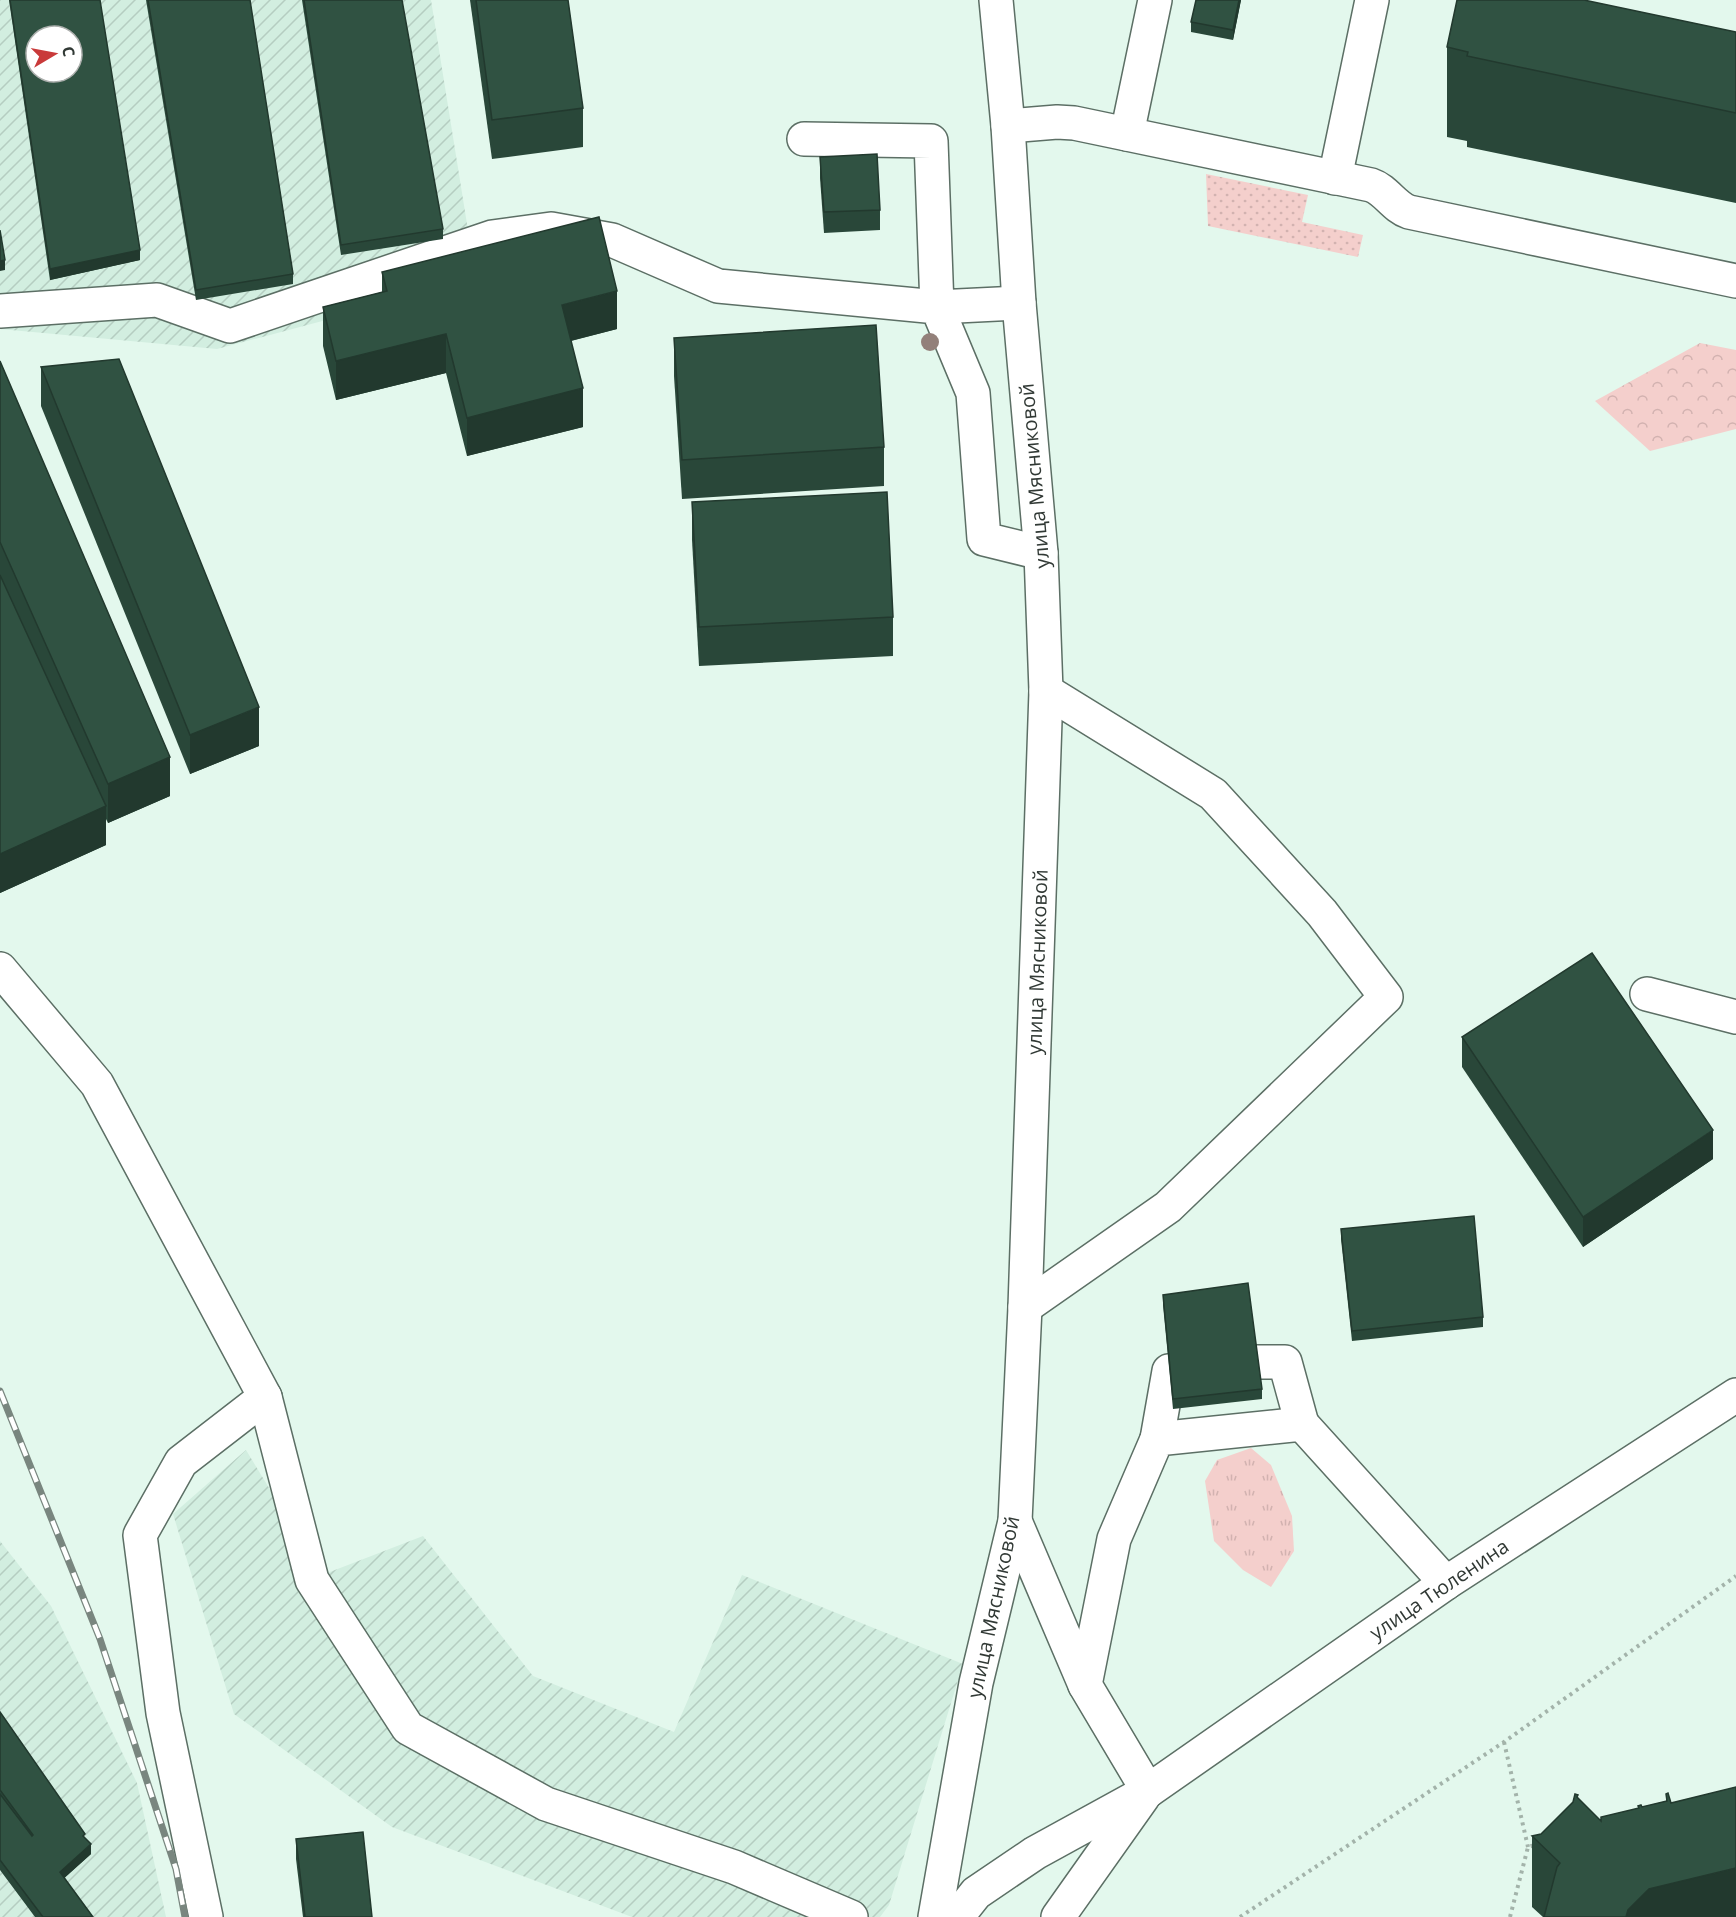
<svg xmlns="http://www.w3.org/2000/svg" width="1736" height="1917" font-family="'Open Sans',sans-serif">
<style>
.industrial{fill:url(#industrial-furrows);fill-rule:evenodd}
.grass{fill:url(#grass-tufts)}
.forest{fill:url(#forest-crowns)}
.park{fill:url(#park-dots)}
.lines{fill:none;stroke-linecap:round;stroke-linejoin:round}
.minor-casing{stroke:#5c6f65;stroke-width:36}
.path{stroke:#a3b3aa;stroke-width:4;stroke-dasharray:3 4.5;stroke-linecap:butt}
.minor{stroke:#fff;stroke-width:33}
.rail-casing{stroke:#79867f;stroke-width:7}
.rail{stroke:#fff;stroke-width:4.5;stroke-dasharray:14;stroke-linecap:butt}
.tree{fill:#93807a}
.wall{fill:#294739}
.shaded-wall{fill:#22392e}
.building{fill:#305242;stroke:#22392e;stroke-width:1.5;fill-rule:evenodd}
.labels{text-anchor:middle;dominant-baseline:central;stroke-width:6;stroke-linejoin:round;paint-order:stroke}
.street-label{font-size:20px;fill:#313935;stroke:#fff}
</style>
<defs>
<pattern id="industrial-furrows" width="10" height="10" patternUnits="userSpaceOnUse" patternTransform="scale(1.5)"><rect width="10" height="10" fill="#d2eee0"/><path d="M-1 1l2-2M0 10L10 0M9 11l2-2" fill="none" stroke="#b5cdc1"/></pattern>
<pattern id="grass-tufts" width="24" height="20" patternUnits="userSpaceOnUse" patternTransform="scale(1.5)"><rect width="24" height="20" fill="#f4cfcc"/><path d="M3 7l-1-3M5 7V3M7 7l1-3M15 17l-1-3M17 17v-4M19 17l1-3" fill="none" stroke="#d2b2b0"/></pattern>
<pattern id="forest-crowns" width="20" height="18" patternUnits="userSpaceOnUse" patternTransform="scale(1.5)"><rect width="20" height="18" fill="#f4cfcc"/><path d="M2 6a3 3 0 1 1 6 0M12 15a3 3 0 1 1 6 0" fill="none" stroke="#d2b2b0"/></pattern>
<pattern id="park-dots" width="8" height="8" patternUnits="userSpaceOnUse" patternTransform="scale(1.5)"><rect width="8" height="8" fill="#f4cfcc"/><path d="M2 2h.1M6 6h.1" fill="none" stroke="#d2b2b0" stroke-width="1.8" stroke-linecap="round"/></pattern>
</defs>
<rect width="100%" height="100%" fill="#e3f8ed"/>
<g class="industrial">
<path d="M0,0H431L476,280L217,349L0,329ZM36,36H72V72H36Z"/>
<path d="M246,1450L322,1575L423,1536L533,1676L674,1732L742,1575L963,1664L889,1905L880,1917H632L392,1827L234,1714L173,1514Z"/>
<path d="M0,1541L51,1606L137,1783L166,1917H0Z"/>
</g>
<path class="grass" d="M1251,1448L1271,1465L1292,1516L1294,1551L1271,1587L1243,1570L1214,1541L1205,1481L1217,1460Z"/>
<path class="forest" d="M1700,343L1736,350V429L1650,451L1595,401Z"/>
<path class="park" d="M1206,174L1308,195L1302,222L1363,235L1358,257L1208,226Z"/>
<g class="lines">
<defs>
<g id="minor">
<path d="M1008,126L1057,122L1074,123L1371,185C1386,190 1394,207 1409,212L1736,281"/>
<path d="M1127,134L1155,0"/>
<path d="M804,139L931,141L937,307L1019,303"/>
<path d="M1335,178L1372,0"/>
<path d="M0,311L157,300L230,326L492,237L551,229L612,240L718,286L937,307L973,393L984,539L1041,553"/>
<path d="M0,969L97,1084L265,1397L181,1462L140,1535L163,1713L206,1917"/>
<path d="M1647,994L1736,1017"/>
<path d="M1025,1307L1168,1207L1386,997L1322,913L1213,794L1046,691"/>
<path d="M265,1397L312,1580L408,1728L546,1804L734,1867L851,1917"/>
<path d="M1157,1439L1169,1371L1257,1362H1285L1302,1424"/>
<path d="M1015,1521L1085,1685"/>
<path d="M1148,1791L1085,1685L1114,1539L1157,1439L1302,1424L1446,1583"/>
<path d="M935,1917L976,1683L1015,1521L1025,1307L1046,691L1041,553L1019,303L1008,126L996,0"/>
<path d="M957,1917L976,1893L1035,1853L1148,1791L1446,1583L1736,1395"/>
<path d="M1058,1917L1143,1797"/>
</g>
</defs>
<use href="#minor" class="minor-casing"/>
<g class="path">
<path d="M1504,1742L1528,1847"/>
<path d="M1240,1917L1504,1742L1736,1576"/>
<path d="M1510,1917L1528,1847L1535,1845"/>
</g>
<use href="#minor" class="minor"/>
<defs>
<path id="rail" d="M0,1391L100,1639L176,1869L185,1917"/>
</defs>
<use href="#rail" class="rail-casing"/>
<use href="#rail" class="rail"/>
</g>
<circle class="tree" cx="930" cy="342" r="9"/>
<g class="wall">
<path d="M9,0H100L140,260L50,280Z"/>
<path d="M146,0H250L293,274V284L196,300Z"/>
<path d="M302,0H402L443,229V239L341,255Z"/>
<path d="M470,0H568L583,108V147L492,159Z"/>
<path d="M1196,0H1241L1233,40L1191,32V22Z"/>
<path d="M1736,32V203L1467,147V141L1447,137V47Z"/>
<path d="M820,157L880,210V230L824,233L820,178Z"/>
<path d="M382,272L617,329L571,341L583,427L467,456L446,373L336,400L323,346V307L382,292Z"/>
<path d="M674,338L884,447V486L682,499L674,376Z"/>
<path d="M0,361L170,796L108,823L106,819V845L0,893Z"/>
<path d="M41,367L259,746L190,774L41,406Z"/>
<path d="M692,502L893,617V656L699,666L692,540Z"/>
<path d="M1462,1037L1713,1159L1583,1247L1462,1067Z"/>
<path d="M1341,1229L1483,1317V1327L1352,1341L1341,1239Z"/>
<path d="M1163,1295L1262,1389V1399L1173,1409L1163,1305Z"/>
<path d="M0,1712L85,1838L91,1854L64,1878L93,1917H35L0,1870Z"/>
<path d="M1666,1794L1736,1917H1543L1532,1907V1836L1541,1834L1578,1798L1601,1821L1642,1807L1666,1801Z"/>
<path d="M296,1839L372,1917H303L296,1859Z"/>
</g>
<g class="shaded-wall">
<path d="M1239,0H1241L1233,40V30Z"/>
<path d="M140,250V260L50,280V269Z"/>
<path d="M5,260V270L0,271V261Z"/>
<path d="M617,291V329L562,343V305Z"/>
<path d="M446,334V373L336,400V361Z"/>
<path d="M583,388V427L467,456V418Z"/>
<path d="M259,707V746L190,774V735Z"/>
<path d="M170,757V796L108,823V784Z"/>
<path d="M106,806V845L0,893V854Z"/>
<path d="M1713,1130V1159L1583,1247V1217Z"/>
<path d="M91,1844V1854L60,1882V1872Z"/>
<path d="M1736,1868V1917H1626L1628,1910L1649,1889Z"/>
</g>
<g class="building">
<path d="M10,0H100L140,250L50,269ZM36,36H72V72H36Z"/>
<path d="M148,0H250L293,274L196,290Z"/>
<path d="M304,0H402L443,229L341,245Z"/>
<path d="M476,0H568L583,108L492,120Z"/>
<path d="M1196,0H1239L1233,30L1191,22Z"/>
<path d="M1457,0H1584L1736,32V113L1467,56L1468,52L1447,47Z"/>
<path d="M877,154L880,210L824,212L820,157Z"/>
<path d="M599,217L617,291L562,305L583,388L467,418L446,334L336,361L323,307L387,291L382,272Z"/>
<path d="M0,230L5,260L0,261Z"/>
<path d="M876,325L884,447L682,460L674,338Z"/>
<path d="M119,359L259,707L190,735L41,367Z"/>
<path d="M0,361L170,757L108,784L0,542Z"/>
<path d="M887,492L893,617L699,627L692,502Z"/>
<path d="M0,575L106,806L0,854Z"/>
<path d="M1592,953L1713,1130L1583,1217L1462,1037Z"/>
<path d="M1474,1216L1483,1317L1352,1331L1341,1229Z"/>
<path d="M1248,1283L1262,1389L1173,1399L1163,1295Z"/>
<path d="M0,1712L85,1834L83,1836L91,1844L60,1872L93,1917H43L0,1860V1794L32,1836L33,1835L0,1790Z"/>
<path d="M1736,1787V1868L1649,1889L1628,1910L1626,1917H1544L1557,1867L1560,1863L1532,1836L1541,1834L1573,1802L1575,1794L1578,1795L1577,1797L1601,1821V1817L1639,1808L1638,1806L1641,1805L1642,1807L1667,1801L1666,1794L1668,1793L1671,1803Z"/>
<path d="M363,1832L372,1917H305L296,1839Z"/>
</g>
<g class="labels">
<g class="street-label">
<text transform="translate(1034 476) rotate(-95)">улица Мясниковой</text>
<text transform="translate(1037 962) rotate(-88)">улица Мясниковой</text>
<text transform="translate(1439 1589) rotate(-34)">улица Тюленина</text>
<text transform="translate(993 1607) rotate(-78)">улица Мясниковой</text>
</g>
</g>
<g transform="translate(54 54) rotate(80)"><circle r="28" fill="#ffffff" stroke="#adb0ae" stroke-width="1.5"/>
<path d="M0-4.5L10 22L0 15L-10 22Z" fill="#c93a3a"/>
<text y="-9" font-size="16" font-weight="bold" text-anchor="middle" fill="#313935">С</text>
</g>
</svg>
